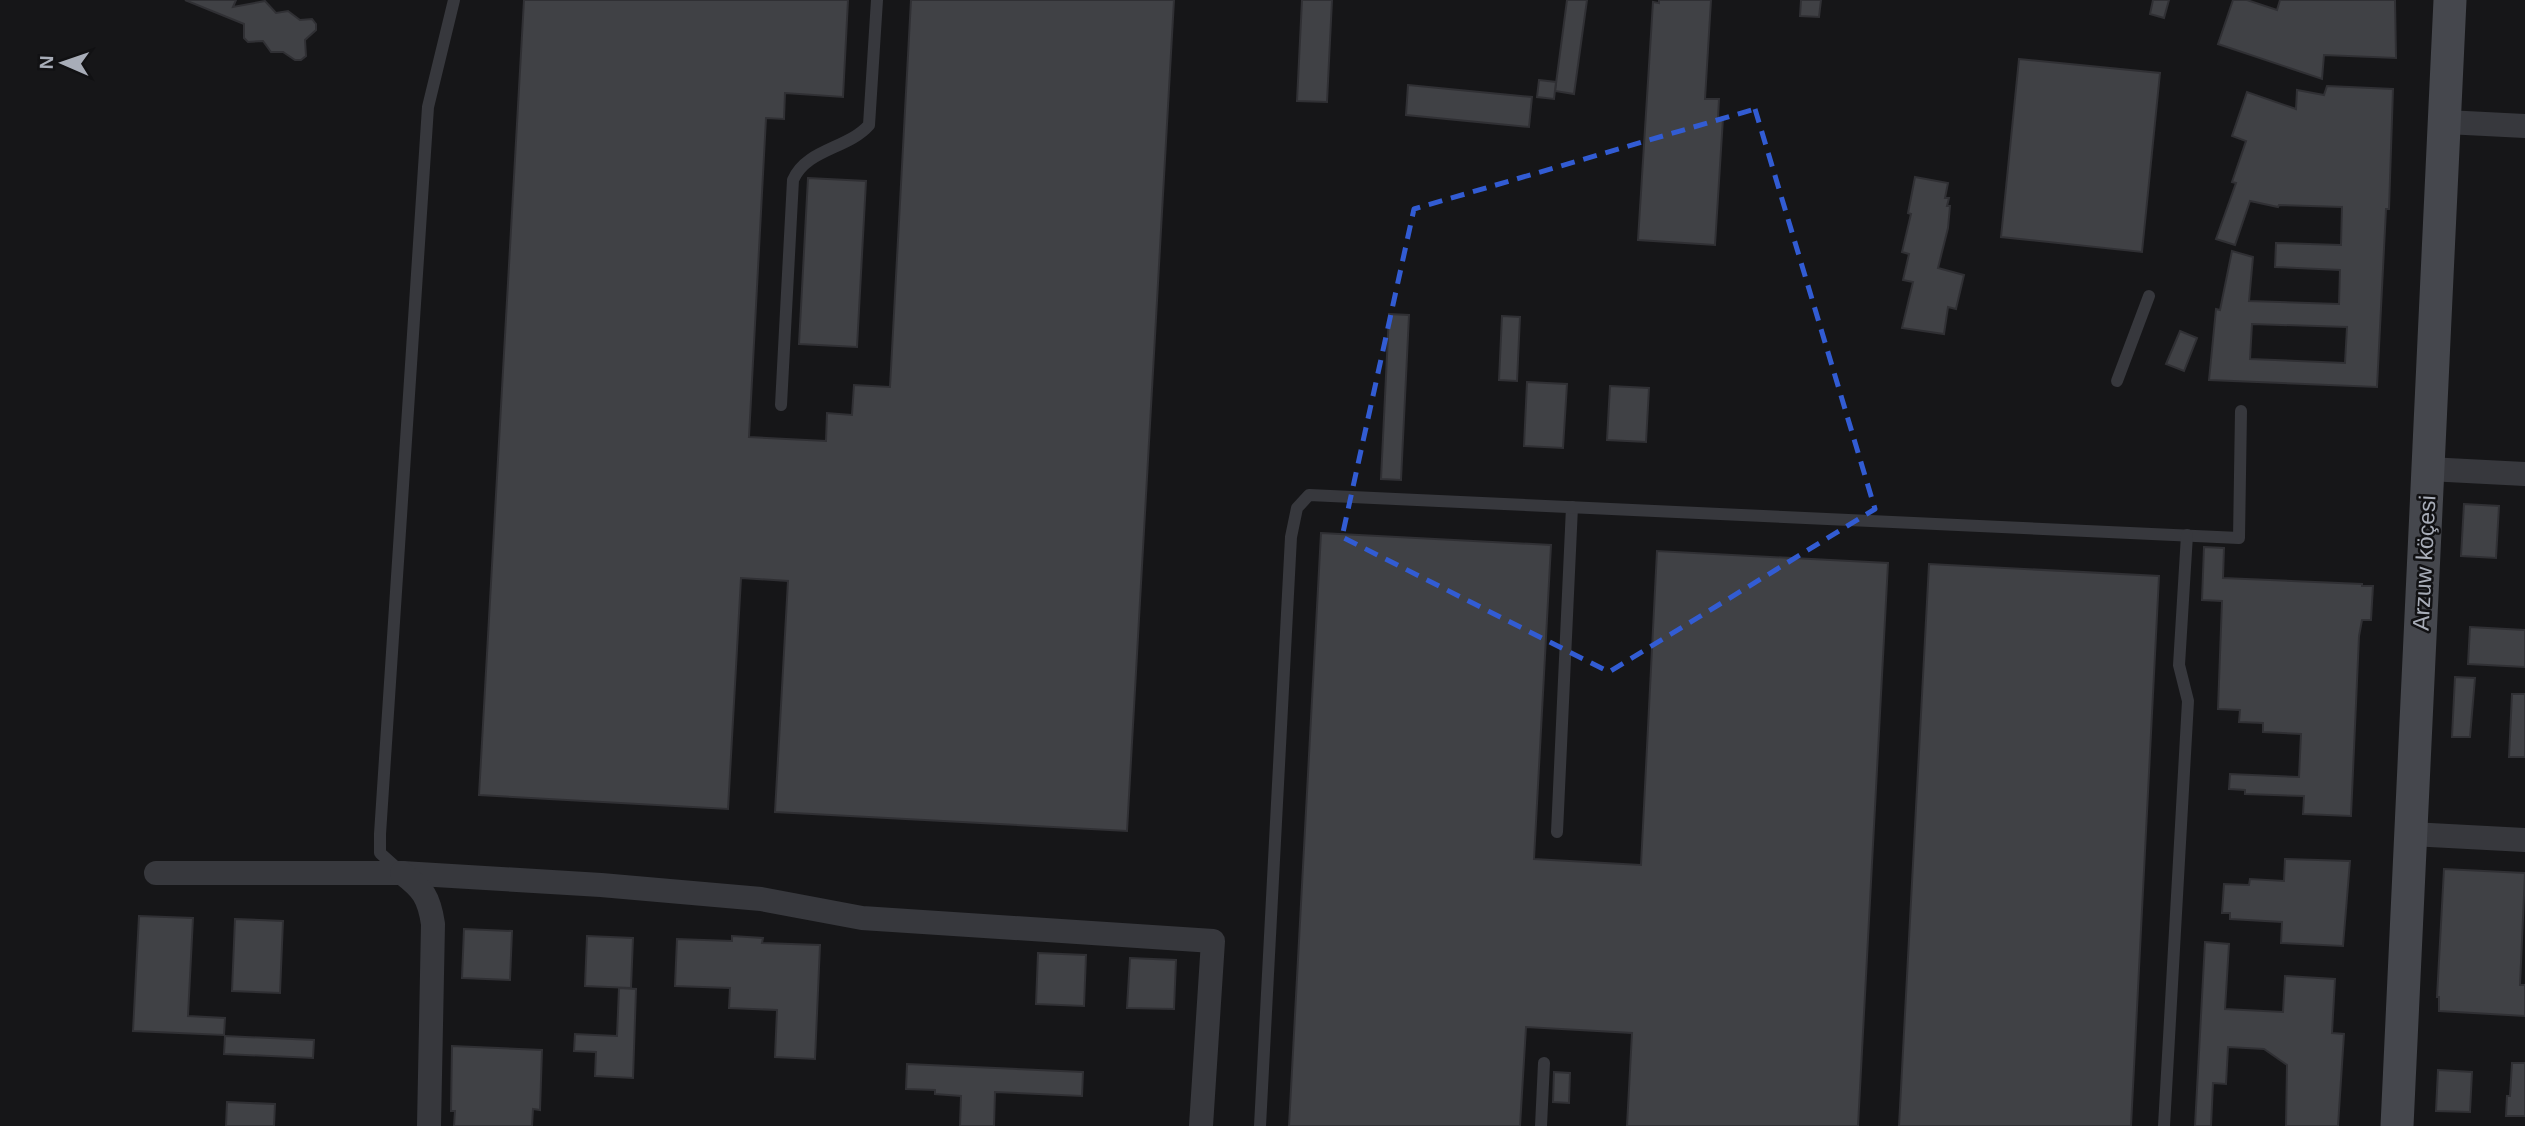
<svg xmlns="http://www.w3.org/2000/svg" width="2525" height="1126" font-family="Helvetica,sans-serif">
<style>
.building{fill:#404145;stroke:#303034;stroke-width:2;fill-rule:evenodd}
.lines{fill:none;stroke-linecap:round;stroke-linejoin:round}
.lane{stroke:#37383d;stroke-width:12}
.street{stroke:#37383d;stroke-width:24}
.secondary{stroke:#45474d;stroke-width:33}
.marked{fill:none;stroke:#325cd3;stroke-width:5;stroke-dasharray:14 9;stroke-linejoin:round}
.labels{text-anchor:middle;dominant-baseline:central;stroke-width:5;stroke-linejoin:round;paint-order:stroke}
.street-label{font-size:23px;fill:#a8adb8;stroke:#111113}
</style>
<rect width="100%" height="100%" fill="#161618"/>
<g class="building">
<path d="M185,0H236L233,7L265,1L276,13L288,11L300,20L312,19L316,24V30L305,40L306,56L301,60H295L283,52H271L263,41L248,42L244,38V24Z"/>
<path d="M524,0H848L843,97L785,93L784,119L766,118L749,437L826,441L827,413L852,415L854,385L890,387L911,0H1174L1127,831L775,812L788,581L741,578L728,809L479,795Z"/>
<path d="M1302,0H1332L1327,102L1297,101Z"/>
<path d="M1567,0H1587L1574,94L1555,91Z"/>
<path d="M1659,0H1711L1705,99H1719L1718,118H1723L1715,245L1638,240L1653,2L1659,3Z"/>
<path d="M1801,0H1821L1819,17L1800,16Z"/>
<path d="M2153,0H2169L2164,18L2150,14Z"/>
<path d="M2233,0H2247L2277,10L2280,0H2395L2396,58L2324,55L2322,79L2218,44Z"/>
<path d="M2019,59L2160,73L2142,252L2001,237Z"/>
<path d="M1539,80L1556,82L1554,99L1537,97Z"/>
<path d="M1408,85L1532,97L1529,127L1406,115Z"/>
<path d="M2327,86L2393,89L2389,209H2386L2377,387L2209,380L2216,309L2220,310L2232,251L2253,257L2249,301L2339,304L2340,270L2275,267L2276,243L2341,245L2342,207L2279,205L2278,207L2250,201L2235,245L2216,239L2236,183L2232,182L2246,141L2232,136L2247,92L2296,109L2297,90L2324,95ZM2252,324L2347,327L2345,363L2250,359Z"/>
<path d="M1915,177L1948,183L1945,198H1949L1947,206H1950L1948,228L1938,268L1964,275L1956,309L1948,307L1944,334L1902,328L1913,282L1903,280L1909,254L1902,252L1911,214L1908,213Z"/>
<path d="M808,178L866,181L857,347L799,344Z"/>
<path d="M1389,314L1409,315L1401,480L1381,479Z"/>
<path d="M1502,316L1520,317L1517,381L1499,380Z"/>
<path d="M2180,331L2197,338L2184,371L2166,364Z"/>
<path d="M1527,382L1567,384L1563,448L1524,446Z"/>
<path d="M1610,386L1649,388L1646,442L1607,440Z"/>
<path d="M2464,504L2499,506L2496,558L2461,556Z"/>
<path d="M1321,533L1551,545L1534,859L1641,865L1657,551L1888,563L1858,1126H1627L1632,1033L1526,1027L1520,1126H1289Z"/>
<path d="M2204,547L2224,548L2223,578L2362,584V586H2373L2371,620H2362L2359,636L2351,816L2303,814L2304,796L2245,794V790L2229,789L2230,774L2299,777L2301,734L2263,732V723L2239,722L2240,710L2218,709L2222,601L2202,600Z"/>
<path d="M1929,564L2159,576L2131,1126H1899Z"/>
<path d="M2470,627L2525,630V667L2468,664Z"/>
<path d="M2455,677L2475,678L2470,737H2452Z"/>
<path d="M2512,694H2525V757H2509Z"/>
<path d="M2285,859L2350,861L2343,946L2281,943L2282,922L2230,919V913H2222L2224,884L2249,885L2250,879L2284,881Z"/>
<path d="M2444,869L2525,873L2520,985H2525V1016L2439,1011V997H2437Z"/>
<path d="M139,916L193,918L188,1016L225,1018L224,1035L133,1031Z"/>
<path d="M235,919L283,921L280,993L232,991Z"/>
<path d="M464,929L512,931L510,980L462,978Z"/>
<path d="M587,936L633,938L631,988L585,986Z"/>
<path d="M732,936L763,938L762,943L820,945L815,1059L775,1057L777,1010L729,1008L730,988L675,986L677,939L732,941Z"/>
<path d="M2205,942L2229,944L2225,1009L2283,1012L2285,976L2335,979L2332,1033L2344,1034L2338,1126H2286L2287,1065L2264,1049L2228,1047L2226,1084L2213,1083L2211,1126H2195Z"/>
<path d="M1038,953L1086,955L1084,1006L1036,1004Z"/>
<path d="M1130,958L1176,960L1174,1009L1127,1008Z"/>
<path d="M619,988L636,989L633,1078L595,1076L596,1052L574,1051L575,1034L617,1036Z"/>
<path d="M225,1036L314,1040L313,1058L224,1054Z"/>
<path d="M452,1046L542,1050L540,1110L533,1109L532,1126H454L455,1111H451Z"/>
<path d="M2512,1063H2525V1116H2506L2507,1096H2510Z"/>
<path d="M907,1064L1083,1072L1082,1096L995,1092L994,1126H960L961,1096L935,1094V1090L906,1089Z"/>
<path d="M2438,1070L2472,1072L2470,1112L2436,1111Z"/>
<path d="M1554,1072L1570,1073L1569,1103L1553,1102Z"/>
<path d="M227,1102L275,1104L274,1126H226Z"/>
</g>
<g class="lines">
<g class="lane">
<path d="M2117,381L2149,296"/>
<path d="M781,405L793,180C806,149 848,149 869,125L877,0"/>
<path d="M1557,832L1572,507"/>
<path d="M399,870L380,853V834L428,107L454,0"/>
<path d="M1260,1126L1291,537L1297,508L1309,495L2239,538L2241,411"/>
<path d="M1541,1126L1544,1063"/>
<path d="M2164,1126L2188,701L2179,665L2187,535"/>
</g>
<g class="street">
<path d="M2446,122L2525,126"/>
<path d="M2428,469L2525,474"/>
<path d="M2411,834L2525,840"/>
<path d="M156,873H402L601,885L761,899L862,918L1213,941L1201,1126"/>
<path d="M402,873C423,889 429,897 433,924L429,1126"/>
</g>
<path class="secondary" d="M2397,1126L2450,0"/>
</g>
<path class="marked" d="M1755,109L1875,509L1609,672L1342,537L1414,209Z"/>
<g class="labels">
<g class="street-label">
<text transform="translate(2424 563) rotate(-87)">Arzuw köçesi</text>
</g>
</g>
<g transform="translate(63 63) rotate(272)" stroke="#111113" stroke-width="5" paint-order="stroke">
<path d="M0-5L12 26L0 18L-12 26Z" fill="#a8adb8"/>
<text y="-10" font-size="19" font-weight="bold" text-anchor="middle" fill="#a8adb8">N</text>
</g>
</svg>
